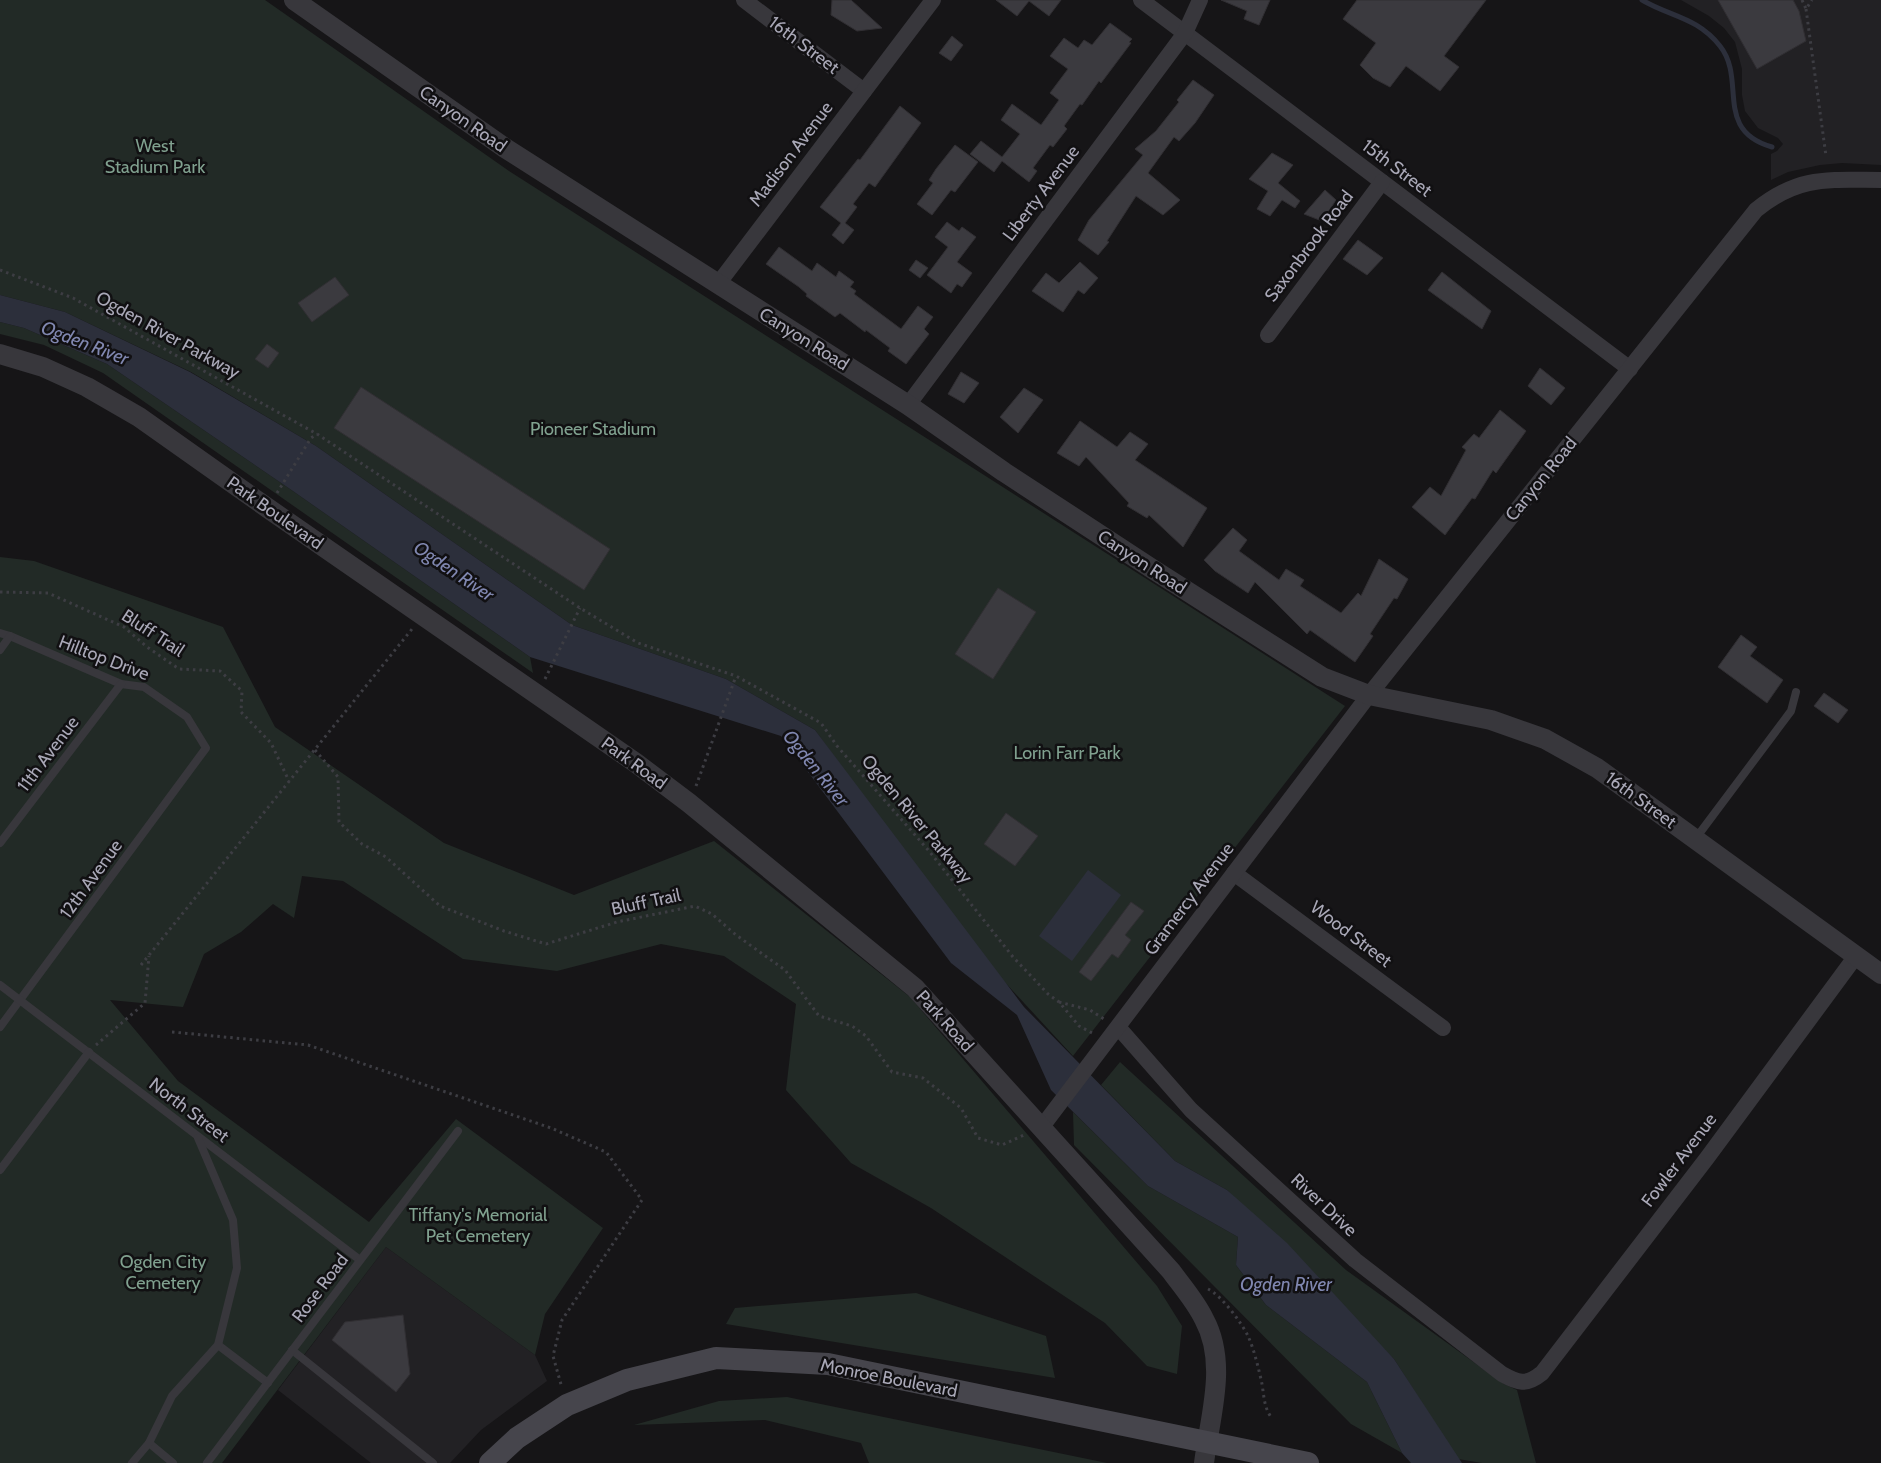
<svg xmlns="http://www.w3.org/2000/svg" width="1881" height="1463" font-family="Cabin,sans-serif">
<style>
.built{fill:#222124}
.green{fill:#222a26}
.water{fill:#2c2f3b}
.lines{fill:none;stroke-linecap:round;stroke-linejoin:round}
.stream{stroke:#2c2f3b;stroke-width:5}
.building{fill:#3b3a3f;stroke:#312f33}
.path{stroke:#3d3d43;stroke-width:3;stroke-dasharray:2.5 4;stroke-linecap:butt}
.service{stroke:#38373c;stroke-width:8}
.minor{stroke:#38373c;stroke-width:16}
.tertiary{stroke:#38373c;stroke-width:20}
.secondary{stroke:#46454c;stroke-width:22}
.labels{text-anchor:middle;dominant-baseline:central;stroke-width:5;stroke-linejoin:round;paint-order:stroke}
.street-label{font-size:18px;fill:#a9a8b7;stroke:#111012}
.park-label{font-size:18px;fill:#80a18f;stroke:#111012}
.water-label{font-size:19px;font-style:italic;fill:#8087b0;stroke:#111012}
</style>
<rect width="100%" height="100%" fill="#161517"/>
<g class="built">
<path d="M1681,0H1881V165L1842,163L1820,165L1788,172L1771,180V154L1777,151L1783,144L1778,138L1758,128L1745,111L1742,95V69L1735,42L1724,28L1709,16Z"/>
<path d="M386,1247L535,1355L547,1381L481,1430L450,1463H371L278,1390Z"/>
</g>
<g class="green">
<path d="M0,0H265L509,171L1345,706L1073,1056L976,951L815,730L726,679L572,625L316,446L191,372L65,312L0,295Z"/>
<path d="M0,322L24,328L107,364L290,489L530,657L533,673L103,373L44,345L0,334Z"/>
<path d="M0,557L34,561L223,627L275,727L444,843L574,895L714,841L910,997L1157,1286L1182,1326L1177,1374L1147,1366L1105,1323L931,1208L851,1163L786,1090L796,1004L724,956L661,944L557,971L463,959L343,881L302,876L294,918L273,904L241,932L204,954L183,1007L110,1000L178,1081L369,1222L456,1119L603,1228L545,1314L535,1355L386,1247L222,1463H0Z"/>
<path d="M1120,1062L1346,1270L1504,1384L1517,1390L1536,1463H1482L1458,1459L1394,1359L1227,1190L1175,1161L1101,1085Z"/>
<path d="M1073,1112L1148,1186L1238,1237L1236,1265L1266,1305L1367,1382L1402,1453L1351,1424L1074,1145Z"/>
<path d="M916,1293L1046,1336L1055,1378L726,1324L735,1308Z"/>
<path d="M787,1397L1107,1463H869L861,1443L765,1420L634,1425L719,1401Z"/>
</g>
<g class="water">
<path d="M0,295L65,312L190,372L316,446L572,625L726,679L815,730L1024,1007L1175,1161L1227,1190L1287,1243L1394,1359L1462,1463H1411L1402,1453L1367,1382L1266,1305L1236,1265L1238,1237L1148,1186L1051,1090L1017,1015L951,963L781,736L530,657L290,489L107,364L24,328L0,322Z"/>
<path d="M1088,870L1121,895L1072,961L1039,936Z"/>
</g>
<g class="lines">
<path class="stream" d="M1642,0C1671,17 1697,17 1720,46C1747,80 1713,130 1772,147"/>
</g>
<g class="building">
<path d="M832,0H851L882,28L857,31L831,15Z"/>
<path d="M996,0H1061L1049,16L1029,1L1017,16Z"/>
<path d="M1221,0H1270L1259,25L1244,19L1247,11Z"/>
<path d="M1357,0H1486L1444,56L1459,67L1440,91L1406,66L1390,87L1373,78L1360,65L1376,43L1343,19Z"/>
<path d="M1718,0H1793L1799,11L1806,41L1757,69Z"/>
<path d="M1110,23L1132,39L1129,42L1131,43L1101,83L1099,81L1082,105L1080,104L1064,126L1067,129L1053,147L1050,145L1033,168L1037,171L1029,182L1002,161L994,172L970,154L981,141L1002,157L1020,134L1001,120L1012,104L1041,125L1059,100L1050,93L1068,69L1050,56L1064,38L1078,48L1084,40L1092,45Z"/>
<path d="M952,36L963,45L951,61L939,53Z"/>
<path d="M1193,80L1214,95L1195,123L1179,141L1174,137L1148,173L1180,200L1163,215L1136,196L1107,241L1109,242L1098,255L1078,240L1089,220L1143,155L1135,149L1156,131L1179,102L1177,100Z"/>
<path d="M900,106L921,123L875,187L869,183L853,204L857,207L845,223L854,230L843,244L832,235L841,223L820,207L858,159L860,160Z"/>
<path d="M955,145L978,162L955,192L951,190L932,215L917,204L933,183L929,180L936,169Z"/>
<path d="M1272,153L1293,165L1278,183L1300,201L1295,208L1282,200L1270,216L1257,209L1268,191L1249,179Z"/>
<path d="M1325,190L1336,200L1322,221L1304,214Z"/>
<path d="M947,222L959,231L962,227L976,237L957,262L972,273L962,287L957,284L951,293L927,275L948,247L935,237Z"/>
<path d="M1358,240L1383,258L1367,275L1343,259Z"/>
<path d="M779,247L812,271L817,263L836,277L839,271L854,282L850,287L856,291L854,294L901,329L918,306L933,317L924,329L929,334L906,364L888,351L890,348L866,330L865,332L840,313L835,317L806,296L807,294L799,287L766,264Z"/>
<path d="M916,260L928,268L920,278L909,270Z"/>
<path d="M1080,262L1098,278L1084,294L1078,290L1063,312L1032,291L1046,273L1059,283Z"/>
<path d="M1442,272L1491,311L1482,329L1428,290Z"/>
<path d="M335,277L349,295L312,322L298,303Z"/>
<path d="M267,344L279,353L268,368L255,359Z"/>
<path d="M1540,368L1565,388L1551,405L1528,386Z"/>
<path d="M961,372L979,383L964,403L948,394Z"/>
<path d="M361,387L610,549L584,590L334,428Z"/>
<path d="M1024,388L1043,400L1018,433L1000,417Z"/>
<path d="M1500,410L1526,431L1496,473L1493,470L1475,499L1472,498L1445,535L1412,507L1430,487L1441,496L1466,450L1462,447L1474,434L1479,438Z"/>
<path d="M1080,421L1117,447L1130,432L1148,444L1135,460L1207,508L1183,547L1149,515L1147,518L1127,506L1129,503L1086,457L1079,466L1057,453Z"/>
<path d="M1233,528L1247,540L1239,551L1279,580L1286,569L1304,580L1300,586L1341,613L1358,593L1361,596L1379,559L1408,579L1397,599L1394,598L1370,634L1373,636L1355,662L1310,630L1307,634L1255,582L1248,593L1215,571L1204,560Z"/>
<path d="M998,588L1036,612L993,679L955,654Z"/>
<path d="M1741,635L1757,647L1750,656L1783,680L1767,703L1718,667Z"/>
<path d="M1824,693L1848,710L1838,723L1814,706Z"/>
<path d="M1006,813L1038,836L1015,866L984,844Z"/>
<path d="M1131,902L1144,911L1125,935L1131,940L1118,958L1112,954L1091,981L1079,972Z"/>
<path d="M403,1315L410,1374L396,1392L332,1340L345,1322Z"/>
</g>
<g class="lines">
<g class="path">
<path d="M1802,0L1806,9L1812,0"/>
<path d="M1806,9L1826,156"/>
<path d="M0,270L73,298L317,434L580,608L638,643L736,676L821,723L837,746L929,851L1013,957L1048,994L1059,1002L1079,1026L1094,1034"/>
<path d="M277,493L311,438L317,434"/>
<path d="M0,592L48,593L124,627L147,647L179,669L220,671L242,691L241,712L271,743L289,781"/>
<path d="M545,679L580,608"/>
<path d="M315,750L338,777L339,822L362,844L386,857L440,906L504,931L546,944L617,922L695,906L712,914L736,935L785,970L819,1016L852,1026L866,1036L892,1072L923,1078L961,1108L978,1138L1002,1145L1024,1135"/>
<path d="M696,786L736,676"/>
<path d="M141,965L412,629"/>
<path d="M1059,1002L1090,1010L1104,1019"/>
<path d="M172,1032L308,1045L551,1128L606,1152L642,1200L562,1320L553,1356L562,1388"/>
<path d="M96,1045L145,1003L149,956"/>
<path d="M1208,1289C1222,1296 1241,1322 1248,1336C1254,1349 1259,1370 1262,1384C1264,1396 1264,1407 1271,1417"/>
</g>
<g class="service">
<path d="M0,633L10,636L121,684L144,687L187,717L206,748L0,1027"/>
<path d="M0,650L10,636"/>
<path d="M1696,838L1791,711L1796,692"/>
<path d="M0,843L121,684"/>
<path d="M0,985L360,1260"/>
<path d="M0,1170L89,1052"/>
<path d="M218,1345L268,1383"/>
<path d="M292,1350L433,1463"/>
<path d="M149,1443L173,1463"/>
<path d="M132,1463L149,1443L172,1396L218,1345L237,1268L233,1220L198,1138"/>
<path d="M207,1463L458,1131"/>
</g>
<g class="minor">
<path d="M744,0L864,91"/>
<path d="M1141,0L1630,369"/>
<path d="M718,284L933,0"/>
<path d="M1268,335L1382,182"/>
<path d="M908,405L1185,33L1200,0"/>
<path d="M1234,873L1443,1028"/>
<path d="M1118,1027L1191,1110L1355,1260L1502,1374C1518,1383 1526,1386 1542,1373L1707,1158L1856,956"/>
<path d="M1041,1128L1369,695L1756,210C1799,175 1829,180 1881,180"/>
</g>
<g class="tertiary">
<path d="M294,0L505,148L908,405L1004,472L1154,570L1322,677L1369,695L1491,720L1545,739L1597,768L1881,974"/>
<path d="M0,354L43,367L87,387L139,417L269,509L636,763L689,803L915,988L1171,1271C1182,1286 1196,1302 1204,1319C1228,1363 1210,1416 1204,1463"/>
</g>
<path class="secondary" d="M490,1463L517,1438L567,1405L627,1380L716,1358L828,1364L1308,1463"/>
</g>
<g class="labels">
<g class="street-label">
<text transform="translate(804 45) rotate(37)">16th Street</text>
<text transform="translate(463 119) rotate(35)">Canyon Road</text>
<text transform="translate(791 154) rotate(-53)">Madison Avenue</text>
<text transform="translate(1397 168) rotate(37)">15th Street</text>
<text transform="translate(1041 193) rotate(-53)">Liberty Avenue</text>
<text transform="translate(1309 246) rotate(-53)">Saxonbrook Road</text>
<text transform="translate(168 335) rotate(29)">Ogden River Parkway</text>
<text transform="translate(804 339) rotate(32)">Canyon Road</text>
<text transform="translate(1541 479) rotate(-51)">Canyon Road</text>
<text transform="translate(275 513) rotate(35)">Park Boulevard</text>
<text transform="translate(1142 562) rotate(33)">Canyon Road</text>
<text transform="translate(153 633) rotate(33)">Bluff Trail</text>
<text transform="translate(104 658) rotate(21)">Hilltop Drive</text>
<text transform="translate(48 754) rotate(-53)">11th Avenue</text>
<text transform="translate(634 763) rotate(36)">Park Road</text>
<text transform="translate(1641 800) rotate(36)">16th Street</text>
<text transform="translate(917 819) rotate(50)">Ogden River Parkway</text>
<text transform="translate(91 879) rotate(-54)">12th Avenue</text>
<text transform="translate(1189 899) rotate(-53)">Gramercy Avenue</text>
<text transform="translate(646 902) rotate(-12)">Bluff Trail</text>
<text transform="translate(1351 934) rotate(37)">Wood Street</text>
<text transform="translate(945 1021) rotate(48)">Park Road</text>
<text transform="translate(189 1110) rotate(37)">North Street</text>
<text transform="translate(1679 1160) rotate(-53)">Fowler Avenue</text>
<text transform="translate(1324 1205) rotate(43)">River Drive</text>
<text transform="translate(320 1288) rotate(-53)">Rose Road</text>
<text transform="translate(889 1378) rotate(11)">Monroe Boulevard</text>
</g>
<g class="park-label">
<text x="155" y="146">West<tspan x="155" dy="21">Stadium Park</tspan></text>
<text x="593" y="429">Pioneer Stadium</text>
<text x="1067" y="753">Lorin Farr Park</text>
<text x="478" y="1215">Tiffany's Memorial<tspan x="478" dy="21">Pet Cemetery</tspan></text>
<text x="163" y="1262">Ogden City<tspan x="163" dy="21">Cemetery</tspan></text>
</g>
<g class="water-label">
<text transform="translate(85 343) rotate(21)">Ogden River</text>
<text transform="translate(454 571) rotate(34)">Ogden River</text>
<text transform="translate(816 768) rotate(51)">Ogden River</text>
<text x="1286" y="1284">Ogden River</text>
</g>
</g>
</svg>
